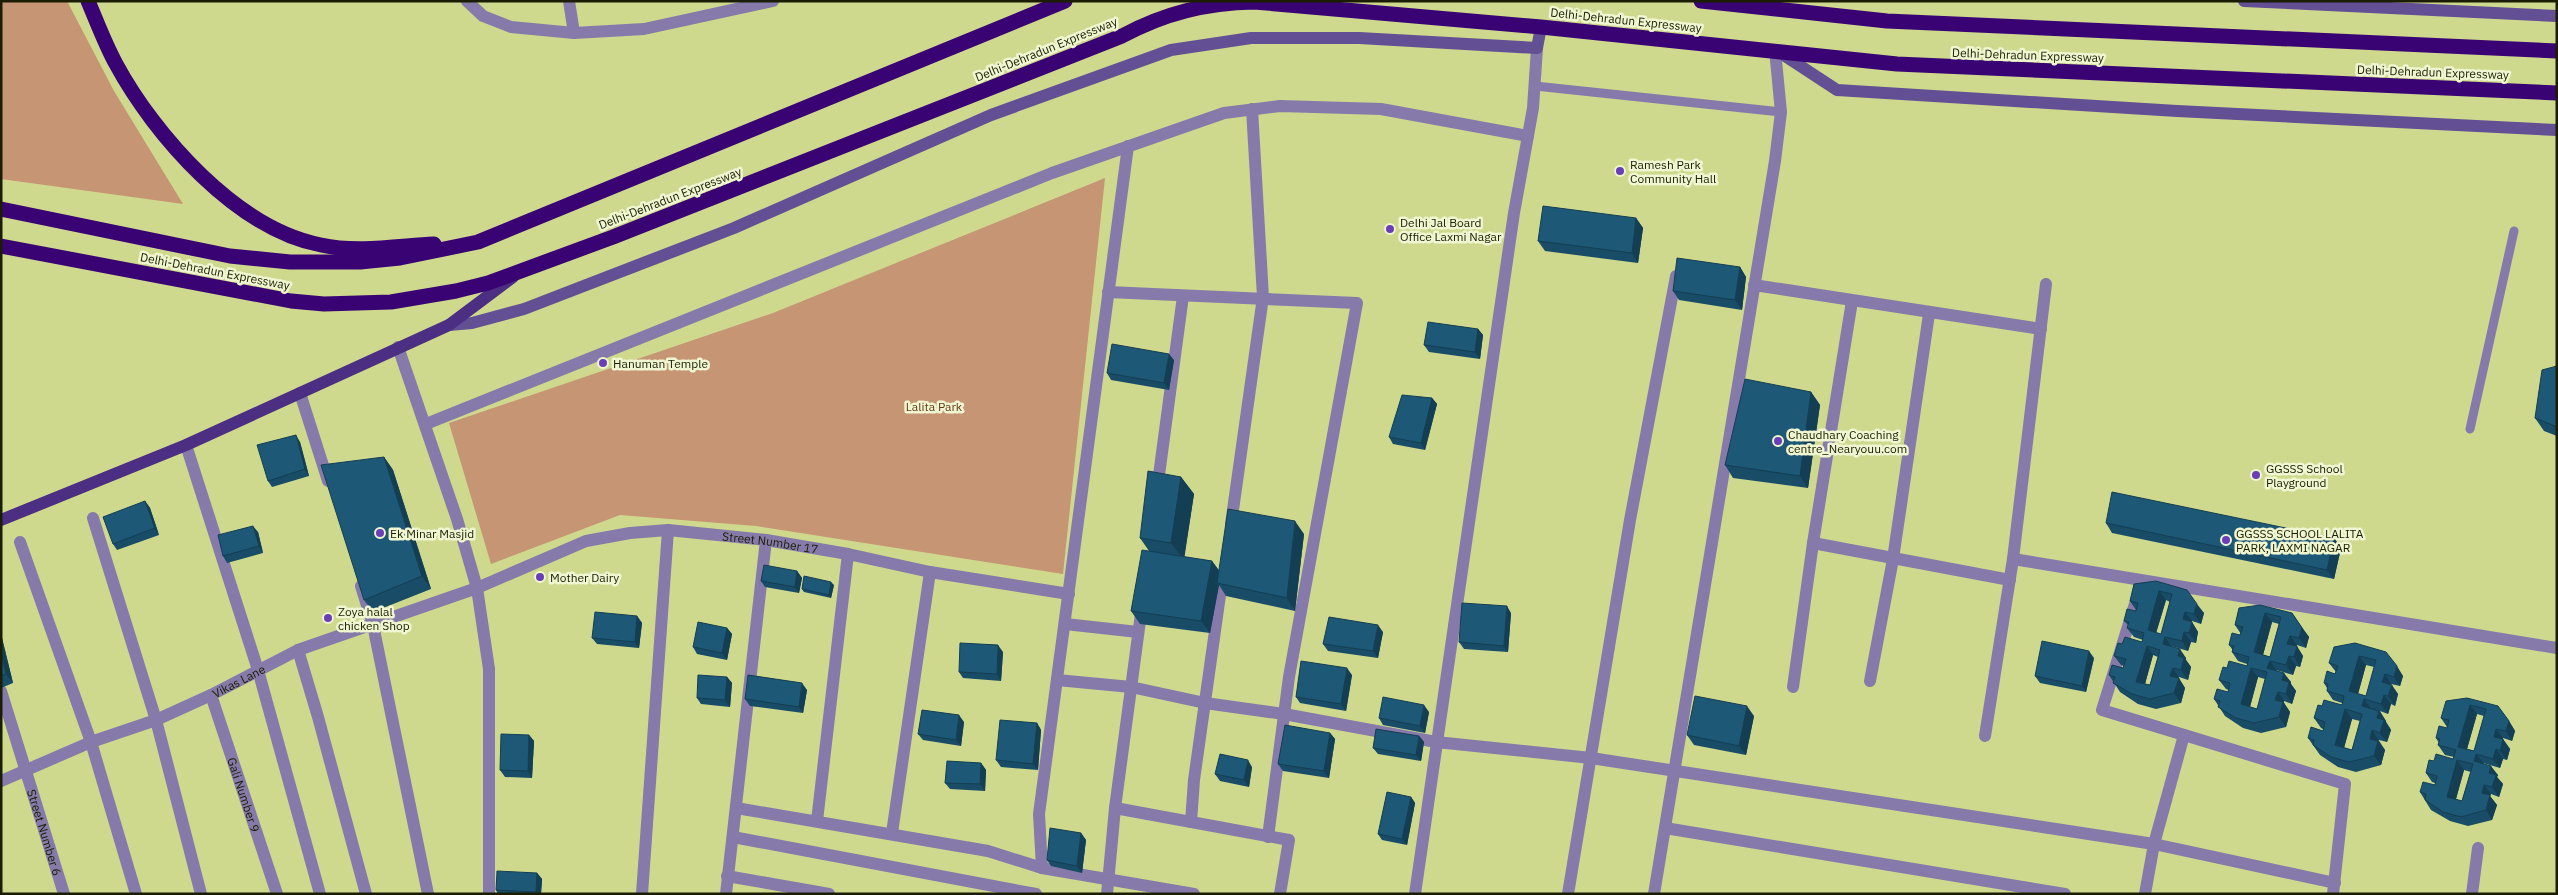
<svg xmlns="http://www.w3.org/2000/svg" width="2558" height="895" font-family="'IBM Plex Sans',sans-serif">
<style>
.green{fill:#c69573}
.lines{fill:none;stroke-linecap:round;stroke-linejoin:round}
.lane{stroke:#867aaa;stroke-width:9}
.street{stroke:#867aaa;stroke-width:12}
.secondary{stroke:#634f94;stroke-width:12}
.primary{stroke:#4c2e83;stroke-width:12}
.highway{stroke:#390373;stroke-width:15}
.wall{fill:#194c66;fill-rule:evenodd}
.shaded-wall{fill:#143e53}
.building{fill:#1d5877;stroke:#143e53;fill-rule:evenodd}
.poi-dot{fill:#693eb6;stroke:#eff6d1;stroke-width:2}
.labels{text-anchor:middle;dominant-baseline:central;stroke-width:5;stroke-linejoin:round;paint-order:stroke}
.street-label{font-size:12px;fill:#1a1d01;stroke:#eff6d1}
.poi-label{font-size:12px;fill:#1a1d01;stroke:#eff6d1;text-anchor:start}
.park-label{font-size:12px;fill:#653916;stroke:#eff6d1}
</style>
<rect width="100%" height="100%" fill="#ced98e"/>
<g class="green">
<path d="M1,1H67L114,91L183,204L1,179Z"/>
<path d="M1105,178L1063,574L756,526L620,515L491,564L449,423L773,313Z"/>
</g>
<g class="lines">
<g class="lane">
<path d="M1535,86L1781,112"/>
<path d="M2470,429L2514,231"/>
</g>
<g class="street">
<path d="M467,1L483,16L511,27L574,33L644,29L773,1"/>
<path d="M569,1L574,33"/>
<path d="M1754,285L2041,329"/>
<path d="M1108,292L1357,303L1289,677L1268,837"/>
<path d="M398,347L457,519L477,588L489,669V894"/>
<path d="M300,393L328,481"/>
<path d="M426,424L1052,173L1224,113L1280,106L1381,109L1528,136"/>
<path d="M186,445L258,670L320,894"/>
<path d="M1157,490L1183,296"/>
<path d="M93,518L156,720L201,894"/>
<path d="M1231,524L1263,297L1252,109"/>
<path d="M20,542L91,742L136,894"/>
<path d="M1813,543L2010,580"/>
<path d="M2013,559L2557,648"/>
<path d="M361,586L373,625L428,894"/>
<path d="M2139,591L2102,710L2345,784L2333,894"/>
<path d="M1065,624L1138,632"/>
<path d="M298,650L318,717L366,894"/>
<path d="M1057,680L1131,687L1205,703L1284,714L1436,742L1591,758L2154,844L2335,883"/>
<path d="M1870,681L1893,559L1929,314"/>
<path d="M1793,687L1813,543L1852,301"/>
<path id="s1" d="M1,691L64,894"/>
<path id="s2" d="M211,695L277,894"/>
<path d="M1985,736L2013,559L2046,284"/>
<path id="s3" d="M1,781L91,742L156,720L211,695L298,650L477,588L586,541L630,533L668,530L766,540L848,554L930,572L1069,594"/>
<path d="M736,808L988,851L1042,868L1194,894"/>
<path d="M1115,808L1289,840L1280,894"/>
<path d="M817,821L848,554"/>
<path d="M1191,822L1194,780L1223,574"/>
<path d="M1665,828L2065,894"/>
<path d="M892,833L930,572"/>
<path d="M733,837L1036,894"/>
<path d="M1042,868L1039,814L1128,146"/>
<path d="M727,876L829,894"/>
<path d="M642,894L668,530"/>
<path d="M726,894L766,540"/>
<path d="M1107,894L1115,808L1142,606"/>
<path d="M1415,894L1514,213L1533,108L1537,48"/>
<path d="M1568,894L1630,520L1676,276"/>
<path d="M1654,894L1775,161L1781,112L1775,50"/>
<path d="M2145,894L2154,844L2184,735"/>
<path d="M2472,894L2478,848"/>
</g>
<g class="secondary">
<path d="M2244,1L2557,16"/>
<path d="M1779,52L1837,90L2177,111L2557,130"/>
<path d="M449,325L472,323L524,309L734,228L991,115L1171,50L1251,38H1359L1537,48L1541,27"/>
</g>
<path class="primary" d="M1,520L186,445L449,325L513,277"/>
<g class="highway">
<path d="M88,1C97,22 105,44 116,64C155,136 237,229 321,245C357,253 397,246 434,244"/>
<path d="M1701,1L1887,21L2557,51"/>
<path d="M1,209L230,256L290,262H360L400,258L478,242L1065,1"/>
<path d="M1,246L291,301L324,304L391,302L456,291L488,283L613,237L1122,36C1165,13 1206,3 1254,2L1541,27L1897,64L2557,93"/>
</g>
</g>
<g class="wall">
<path d="M1636,218L1643,228L1638,263L1545,251L1538,241Z"/>
<path d="M1740,267L1746,277L1742,310L1679,300L1673,291Z"/>
<path d="M1478,329L1483,335L1480,359L1429,352L1424,345Z"/>
<path d="M1174,360L1169,390L1111,380L1107,373Z"/>
<path d="M2557,366V436L2544,431L2535,418Z"/>
<path d="M1811,392L1820,405L1808,488L1733,478L1725,465Z"/>
<path d="M1432,398L1437,404L1425,450L1393,444L1389,437Z"/>
<path d="M300,442L309,476L272,487L268,481Z"/>
<path d="M384,457L393,470L431,589L373,612L364,600Z"/>
<path d="M1181,477L1194,494L1184,557L1212,561L1219,571L1304,534L1295,611L1226,596L1219,585L1210,633L1140,624L1131,611L1149,551L1140,538Z"/>
<path d="M145,501L150,508L159,535L117,550L113,544Z"/>
<path d="M2106,523L2334,538L2341,548L2334,579L2112,533Z"/>
<path d="M258,532L263,553L227,563L223,556Z"/>
<path d="M797,571L802,578L799,593L765,587L761,581Z"/>
<path d="M2156,581L2204,613L2201,624L2192,621V622L2198,632L2196,643L2191,642L2188,651L2171,646L2186,658V660L2191,667L2188,680L2179,677V679L2185,688L2181,703L2156,709L2138,704L2120,692L2109,675L2123,668L2124,666L2121,665L2114,656L2122,644L2142,642L2143,640L2134,637L2127,628L2128,625L2124,621L2136,611V610L2130,601ZM2166,600L2170,602L2161,634L2156,633ZM2153,655L2158,657L2150,685L2145,684Z"/>
<path d="M834,585L831,598L804,592L802,589Z"/>
<path d="M2239,608L2292,613L2309,637L2306,648L2297,645L2296,646L2303,656L2300,667L2296,666L2293,675L2276,670L2291,682V684L2296,691L2292,704L2284,701V703L2290,712L2286,727L2261,733L2243,728L2225,716L2214,699L2228,692L2229,690L2226,689L2219,680L2227,668L2247,666V664L2238,661L2232,652V649L2229,645L2240,635L2241,634L2235,625ZM2272,622L2279,624L2270,657L2263,655ZM2258,677L2265,679L2257,709L2250,707Z"/>
<path d="M1511,613L1508,652L1464,649L1459,642Z"/>
<path d="M637,616L642,623L639,648L597,644L592,638Z"/>
<path d="M727,628L732,634L727,660L697,654L693,647Z"/>
<path d="M1383,632L1378,658L1328,651L1323,644Z"/>
<path d="M1,634L13,683L1,688Z"/>
<path d="M2355,643L2403,676L2400,686L2391,684V685L2398,694L2395,706L2391,704L2388,714L2380,711L2386,721V722L2391,730L2387,742L2379,740L2378,741L2385,750L2381,765L2356,772L2338,767L2320,755L2308,738L2323,731V729L2321,728L2314,718L2322,706L2342,705V703L2333,700L2327,691V688L2324,683L2335,674L2336,672L2329,663ZM2366,665L2374,667L2366,696L2358,694ZM2352,719L2360,721L2352,750L2344,748Z"/>
<path d="M1003,652L1001,681L963,678L959,672Z"/>
<path d="M2094,658L2086,692L2040,683L2035,676Z"/>
<path d="M1352,675L1346,711L1300,703L1296,697Z"/>
<path d="M727,677L732,683L730,707L701,704L697,698Z"/>
<path d="M807,690L803,713L750,706L745,699Z"/>
<path d="M2467,698L2509,721L2515,731L2512,741L2503,738V739L2510,749L2507,760L2503,759L2500,768L2483,763L2498,775L2497,777L2503,784L2499,797L2491,794L2490,796L2497,805L2492,820L2468,826L2450,821L2431,810L2420,792L2435,785V783L2432,782L2426,773L2434,761L2453,759L2454,757L2445,755L2438,745L2439,743L2436,738L2447,728V727L2441,718ZM2477,714L2484,716L2474,751L2467,749ZM2464,770L2471,772L2462,801L2456,799Z"/>
<path d="M1429,712L1425,733L1383,725L1379,718Z"/>
<path d="M1754,716L1746,755L1694,745L1687,735Z"/>
<path d="M964,722L961,746L923,740L918,734Z"/>
<path d="M1037,723L1041,730L1038,770L1001,767L996,760Z"/>
<path d="M1330,733L1335,739L1329,778L1283,771L1278,764Z"/>
<path d="M529,735L534,741L532,778L505,777L500,770Z"/>
<path d="M1419,736L1424,742L1421,761L1378,754L1373,748Z"/>
<path d="M981,763L986,770L985,791L950,789L945,783Z"/>
<path d="M1252,767L1249,787L1220,781L1215,774Z"/>
<path d="M1411,797L1415,803L1407,845L1382,840L1378,834Z"/>
<path d="M1081,833L1086,840L1082,873L1051,866L1047,860Z"/>
<path d="M537,873L542,879L541,894H498L496,890Z"/>
</g>
<g class="shaded-wall">
<path d="M1636,218L1643,228L1638,263L1632,253Z"/>
<path d="M1740,267L1746,277L1742,310L1735,300Z"/>
<path d="M1478,329L1483,335L1480,359L1475,352Z"/>
<path d="M1169,354L1174,360L1169,390L1164,383Z"/>
<path d="M1811,392L1820,405L1808,488L1800,476Z"/>
<path d="M1432,398L1437,404L1425,450L1421,443Z"/>
<path d="M296,435L300,442L309,476L305,469Z"/>
<path d="M384,457L393,470L431,589L422,576Z"/>
<path d="M1181,477L1194,494L1184,560L1171,543Z"/>
<path d="M145,501L150,508L159,535L155,528Z"/>
<path d="M1295,521L1304,534L1295,611L1287,598Z"/>
<path d="M253,526L258,532L263,553L259,546Z"/>
<path d="M2334,538L2341,548L2334,579L2327,570Z"/>
<path d="M1212,561L1221,573L1217,583L1219,585L1210,633L1201,621Z"/>
<path d="M797,571L802,578L799,593L795,587Z"/>
<path d="M831,582L834,585L831,598L829,595Z"/>
<path d="M2159,591L2166,600L2154,640L2148,630Z"/>
<path d="M2197,604L2204,613L2201,624L2194,614Z"/>
<path d="M1507,606L1511,613L1508,652L1504,646Z"/>
<path d="M2185,612L2192,621L2189,629L2183,619Z"/>
<path d="M2265,613L2272,622L2261,662L2254,652Z"/>
<path d="M637,616L642,623L639,648L635,642Z"/>
<path d="M2192,622L2198,632L2196,643L2189,633Z"/>
<path d="M1378,625L1383,632L1378,658L1373,651Z"/>
<path d="M727,628L732,634L727,660L722,653Z"/>
<path d="M2302,628L2309,637L2306,648L2299,638Z"/>
<path d="M2184,632L2191,642L2188,651L2182,641Z"/>
<path d="M1,634L13,683L6,674L1,652Z"/>
<path d="M2290,636L2297,645L2294,653L2287,644Z"/>
<path d="M2165,637L2171,646L2163,644Z"/>
<path d="M998,645L1003,652L1001,681L997,674Z"/>
<path d="M2147,646L2153,655L2143,691L2136,682Z"/>
<path d="M2297,646L2303,656L2300,667L2294,657Z"/>
<path d="M2180,649L2186,658V660L2191,667L2188,680L2181,670L2178,656Z"/>
<path d="M2089,651L2094,658L2086,692L2082,686Z"/>
<path d="M2289,656L2296,666L2293,675L2286,665Z"/>
<path d="M2359,656L2366,665L2356,701L2349,691Z"/>
<path d="M2270,661L2276,670L2267,668Z"/>
<path d="M2397,666L2403,676L2400,686L2394,677Z"/>
<path d="M1347,668L1352,675L1346,711L1341,704Z"/>
<path d="M2173,668L2185,688L2181,703L2174,693L2170,676Z"/>
<path d="M2251,668L2258,677L2248,714L2241,704Z"/>
<path d="M2284,673L2291,682V684L2296,691L2292,704L2286,694L2282,680Z"/>
<path d="M2385,674L2391,684L2389,692L2382,682Z"/>
<path d="M727,677L732,683L730,707L725,700Z"/>
<path d="M802,683L807,690L803,713L799,707Z"/>
<path d="M2392,685L2398,694L2395,706L2388,696Z"/>
<path d="M2278,692L2284,701V703L2290,712L2286,727L2279,717L2275,700Z"/>
<path d="M2384,695L2391,704L2388,714L2381,704Z"/>
<path d="M2364,699L2371,709L2362,706Z"/>
<path d="M1424,705L1429,712L1425,733L1420,726Z"/>
<path d="M2470,705L2477,714L2465,756L2458,747Z"/>
<path d="M1747,706L1754,716L1746,755L1739,746Z"/>
<path d="M2345,709L2352,719L2342,755L2335,745Z"/>
<path d="M2379,711L2386,721V722L2391,730L2387,742L2380,733L2377,718Z"/>
<path d="M959,715L964,722L961,746L956,740Z"/>
<path d="M2509,721L2515,731L2512,741L2506,731Z"/>
<path d="M1037,723L1041,730L1038,770L1033,764Z"/>
<path d="M2496,729L2503,738L2501,746L2494,737Z"/>
<path d="M2372,730L2385,750L2381,765L2374,756L2370,739Z"/>
<path d="M1330,733L1335,739L1329,778L1324,771Z"/>
<path d="M529,735L534,741L532,778L528,771Z"/>
<path d="M1419,736L1424,742L1421,761L1416,755Z"/>
<path d="M2503,739L2510,749L2507,760L2500,751Z"/>
<path d="M2496,749L2503,759L2500,768L2493,759Z"/>
<path d="M2476,754L2483,763L2474,761Z"/>
<path d="M1248,760L1252,767L1249,787L1244,780Z"/>
<path d="M2457,760L2464,770L2454,806L2447,797Z"/>
<path d="M981,763L986,770L985,791L980,784Z"/>
<path d="M2491,766L2498,775L2497,777L2503,784L2499,797L2492,787L2489,773Z"/>
<path d="M2484,785L2491,794L2490,796L2497,805L2492,820L2486,810L2482,793Z"/>
<path d="M1411,797L1415,803L1407,845L1402,839Z"/>
<path d="M1081,833L1086,840L1082,873L1077,866Z"/>
<path d="M537,873L542,879L541,894H537L536,892Z"/>
</g>
<g class="building">
<path d="M1543,206L1636,218L1632,253L1538,241Z"/>
<path d="M1677,258L1740,267L1735,300L1673,291Z"/>
<path d="M1428,322L1478,329L1475,352L1424,345Z"/>
<path d="M1112,344L1169,354L1164,383L1107,373Z"/>
<path d="M2557,366V427L2535,418L2542,370Z"/>
<path d="M1745,379L1811,392L1800,476L1725,465Z"/>
<path d="M1402,395L1432,398L1421,443L1389,437Z"/>
<path d="M296,435L305,469L268,481L257,445Z"/>
<path d="M384,457L422,576L364,600L321,465Z"/>
<path d="M1148,471L1181,477L1171,543L1140,538Z"/>
<path d="M2112,492L2334,538L2327,570L2106,523Z"/>
<path d="M145,501L155,528L113,544L103,517Z"/>
<path d="M1228,509L1295,521L1287,598L1217,583Z"/>
<path d="M253,526L259,546L223,556L218,535Z"/>
<path d="M1142,550L1212,561L1201,621L1131,611Z"/>
<path d="M764,565L797,571L795,587L761,581Z"/>
<path d="M804,576L831,582L829,595L802,589Z"/>
<path d="M2156,581L2187,590L2197,604L2194,614L2185,612L2183,619L2192,622L2189,633L2184,632L2182,641L2165,637L2163,644L2180,649L2178,656L2184,658L2181,670L2173,668L2170,676L2179,678L2174,693L2150,699L2132,694L2113,683L2115,677L2109,675L2112,665L2123,668L2126,659L2114,656L2118,643L2122,644L2125,637L2142,642L2144,633L2127,628L2129,622L2124,621L2127,609L2136,611L2138,603L2130,601L2134,584ZM2159,591L2172,594L2161,634L2148,630ZM2147,646L2160,650L2150,685L2136,682Z"/>
<path d="M1462,603L1507,606L1504,646L1459,642Z"/>
<path d="M2260,605L2292,613L2302,628L2299,638L2290,636L2287,644L2297,646L2294,657L2289,656L2286,665L2270,661L2267,668L2284,673L2282,680L2289,682L2286,694L2278,692L2275,700L2283,702L2279,717L2254,723L2236,718L2218,707L2220,701L2214,699L2217,689L2228,692L2230,683L2219,680L2223,667L2227,668L2229,661L2247,666L2249,657L2232,652L2234,646L2229,645L2232,633L2240,635L2243,627L2235,625L2239,608ZM2265,613L2281,617L2270,657L2254,652ZM2251,668L2267,672L2257,709L2241,704Z"/>
<path d="M595,612L637,616L635,642L592,638Z"/>
<path d="M1329,617L1378,625L1373,651L1323,644Z"/>
<path d="M698,622L727,628L722,653L693,647Z"/>
<path d="M2042,641L2089,651L2082,686L2035,676Z"/>
<path d="M960,643L998,645L997,674L959,672Z"/>
<path d="M2355,643L2386,652L2397,666L2394,677L2385,674L2382,682L2392,685L2388,696L2384,695L2381,704L2364,699L2362,706L2379,711L2377,718L2384,720L2380,733L2372,730L2370,739L2378,741L2374,756L2349,762L2331,757L2313,745L2314,740L2308,738L2311,727L2323,731L2325,722L2314,718L2318,705L2322,706L2324,700L2342,705L2344,696L2327,691L2328,684L2324,683L2327,671L2335,674L2338,666L2329,663L2334,647ZM2359,656L2376,660L2366,696L2349,691ZM2345,709L2362,714L2352,750L2335,745Z"/>
<path d="M1,652L6,674L1,676Z"/>
<path d="M1301,661L1347,668L1341,704L1296,697Z"/>
<path d="M698,675L727,677L725,700L697,698Z"/>
<path d="M748,675L802,683L799,707L745,699Z"/>
<path d="M1695,696L1747,706L1739,746L1687,735Z"/>
<path d="M1383,697L1424,705L1420,726L1379,718Z"/>
<path d="M2467,698L2498,706L2509,721L2506,731L2496,729L2494,737L2503,739L2500,751L2496,749L2493,759L2476,754L2474,761L2491,766L2489,773L2496,775L2492,787L2484,785L2482,793L2490,795L2486,810L2461,817L2443,812L2425,800L2426,794L2420,792L2423,782L2435,785L2437,776L2426,773L2429,760L2434,761L2436,754L2453,759L2456,750L2438,745L2440,739L2436,738L2439,726L2447,728L2449,720L2441,718L2446,701ZM2470,705L2486,709L2474,751L2458,747ZM2457,760L2473,764L2462,801L2447,797Z"/>
<path d="M922,710L959,715L956,740L918,734Z"/>
<path d="M1000,720L1037,723L1033,764L996,760Z"/>
<path d="M1285,725L1330,733L1324,771L1278,764Z"/>
<path d="M1376,729L1419,736L1416,755L1373,748Z"/>
<path d="M501,734L529,735L528,771L500,770Z"/>
<path d="M1220,754L1248,760L1244,780L1215,774Z"/>
<path d="M947,761L981,763L980,784L945,783Z"/>
<path d="M1387,792L1411,797L1402,839L1378,834Z"/>
<path d="M1050,828L1081,833L1077,866L1047,860Z"/>
<path d="M497,871L537,873L536,892L496,890Z"/>
</g>
<g class="poi-dot">
<circle cx="1620" cy="171" r="5"/>
<circle cx="1390" cy="229" r="5"/>
<circle cx="603" cy="363" r="5"/>
<circle cx="1778" cy="441" r="5"/>
<circle cx="2256" cy="475" r="5"/>
<circle cx="380" cy="533" r="5"/>
<circle cx="2226" cy="540" r="5"/>
<circle cx="540" cy="577" r="5"/>
<circle cx="328" cy="618" r="5"/>
</g>
<g class="labels">
<g class="street-label">
<text transform="translate(1626 20) rotate(6)">Delhi-Dehradun Expressway</text>
<text transform="translate(1046 49) rotate(-22)">Delhi-Dehradun Expressway</text>
<text transform="translate(2028 55) rotate(2)">Delhi-Dehradun Expressway</text>
<text transform="translate(2433 72) rotate(2)">Delhi-Dehradun Expressway</text>
<text transform="translate(670 198) rotate(-21)">Delhi-Dehradun Expressway</text>
<text transform="translate(215 271) rotate(11)">Delhi-Dehradun Expressway</text>
<text stroke="none"><textPath href="#s3" startOffset="819">Street Number 17</textPath></text>
<text stroke="none"><textPath href="#s3" startOffset="258">Vikas Lane</textPath></text>
<text stroke="none"><textPath href="#s2" startOffset="105">Gali Number 9</textPath></text>
<text stroke="none"><textPath href="#s1" startOffset="148">Street Number 6</textPath></text>
</g>
<g class="poi-label">
<text x="1630" y="164">Ramesh Park<tspan x="1630" dy="14">Community Hall</tspan></text>
<text x="1400" y="222">Delhi Jal Board<tspan x="1400" dy="14">Office Laxmi Nagar</tspan></text>
<text x="613" y="363">Hanuman Temple</text>
<text x="1788" y="434">Chaudhary Coaching<tspan x="1788" dy="14">centre_Nearyouu.com</tspan></text>
<text x="2266" y="468">GGSSS School<tspan x="2266" dy="14">Playground</tspan></text>
<text x="390" y="533">Ek Minar Masjid</text>
<text x="2236" y="533">GGSSS SCHOOL LALITA<tspan x="2236" dy="14">PARK, LAXMI NAGAR</tspan></text>
<text x="550" y="577">Mother Dairy</text>
<text x="338" y="611">Zoya halal<tspan x="338" dy="14">chicken Shop</tspan></text>
</g>
<g class="park-label">
<text x="934" y="406">Lalita Park</text>
</g>
</g>
<rect width="2558" height="895" fill="none" stroke="#1a1d01" stroke-width="5"/>
</svg>
